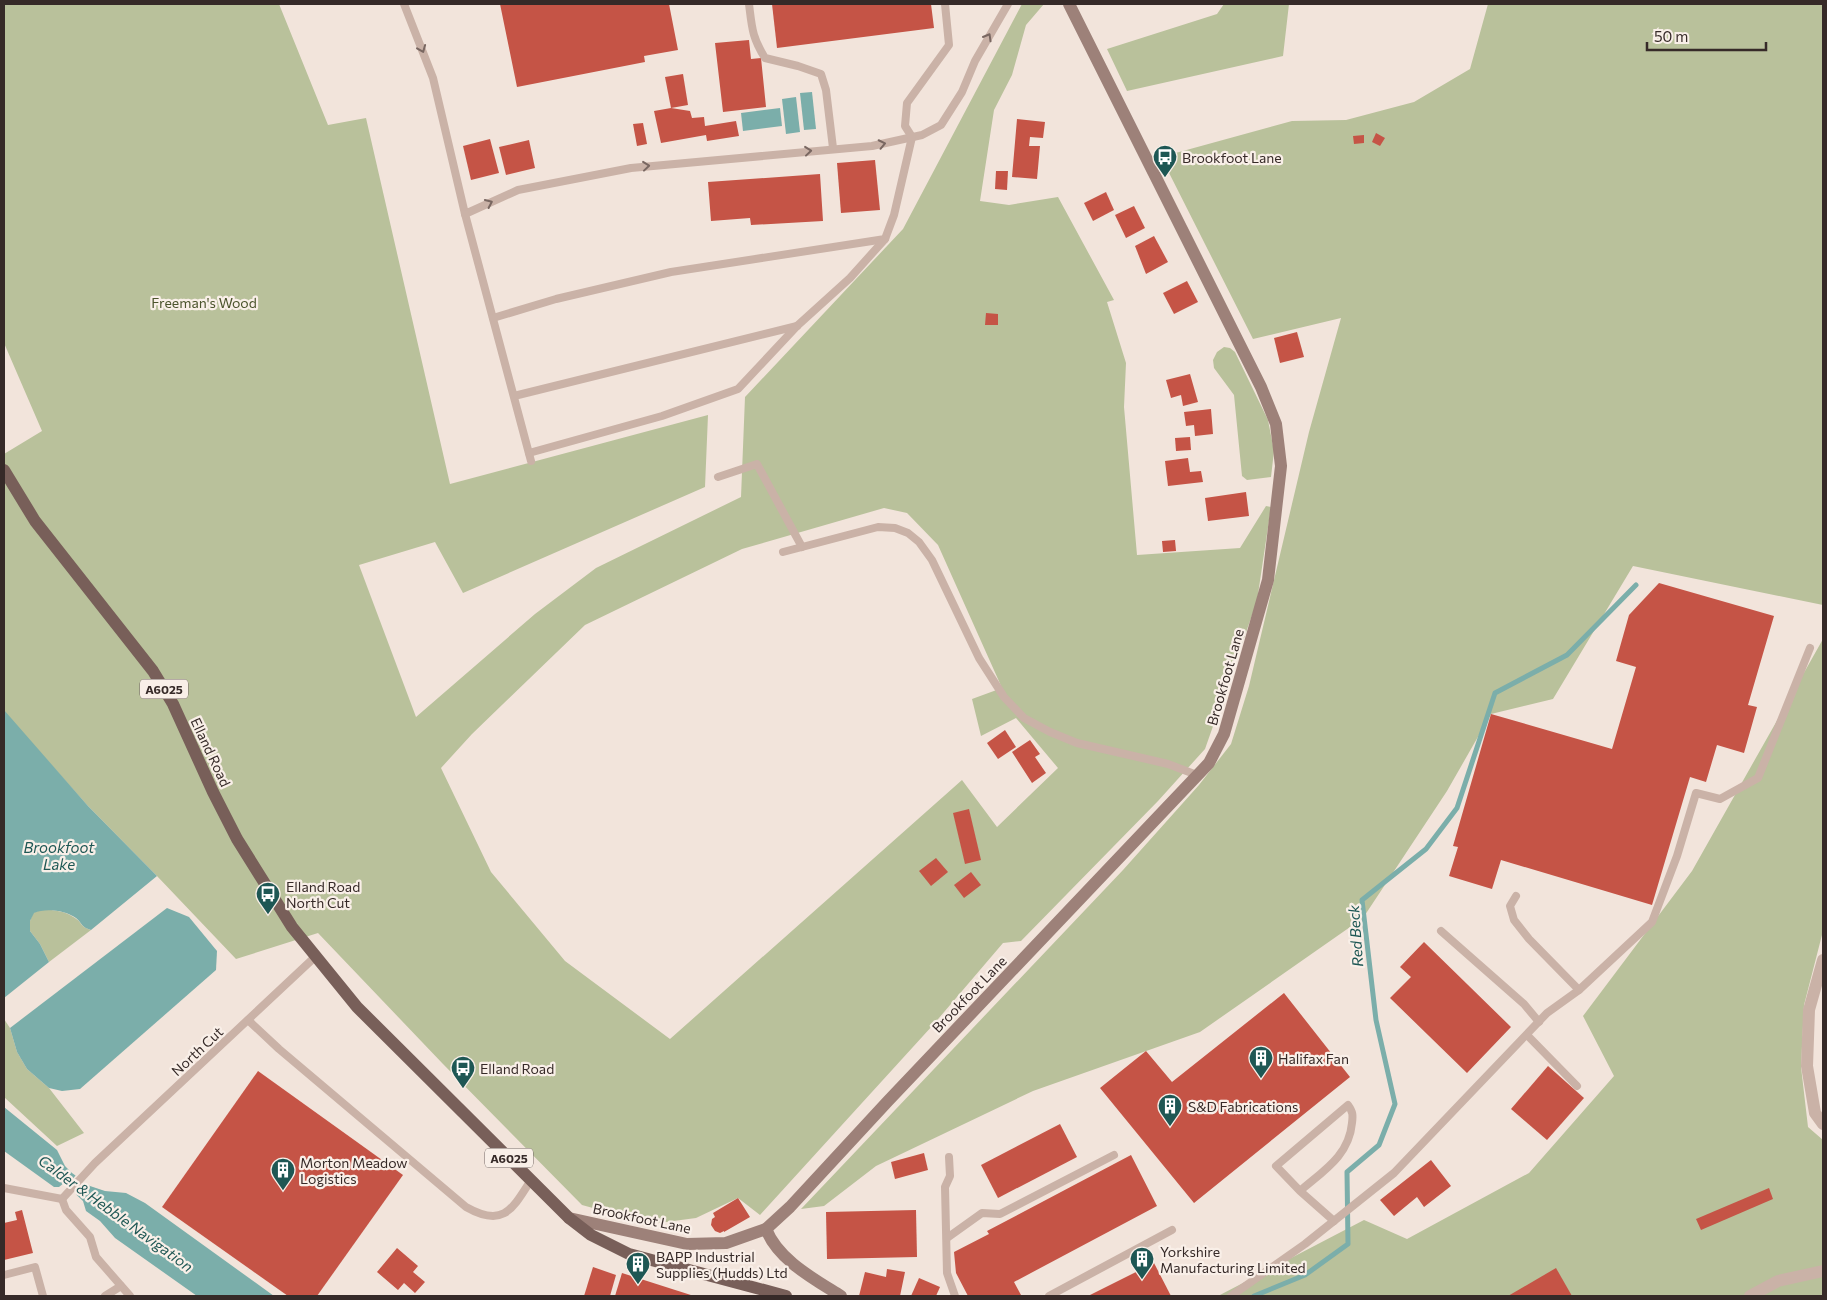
<svg xmlns="http://www.w3.org/2000/svg" width="1827" height="1300" font-family="Commissioner,sans-serif">
<style>
.green{fill:#b9c19b;fill-rule:evenodd}
.water{fill:#7baeaa}
.pier{fill:#f2e4db}
.lines{fill:none;stroke-linecap:round;stroke-linejoin:round}
.stream{stroke:#7baeaa;stroke-width:5}
.building{fill:#c55446}
.lane{stroke:#cab2a7;stroke-width:8}
.street{stroke:#cab2a7;stroke-width:12}
.secondary{stroke:#9d8179;stroke-width:12}
.primary{stroke:#785f59;stroke-width:12}
.oneway{stroke:#796761}
.labels{text-anchor:middle;dominant-baseline:central;stroke-width:4.5;stroke-linejoin:round;paint-order:stroke}
.shield{fill:#f9efe8;stroke:#706562;stroke-width:1}
.shield-label{font-size:12px;font-weight:bold;fill:#362a28}
.poi-label{font-size:14px;fill:#362a28;stroke:#f9efe8;text-anchor:start}
.park-label{font-size:14px;fill:#4b542c;stroke:#f9efe8}
.street-label{font-size:14px;fill:#362a28;stroke:#f9efe8}
.water-label{font-size:15px;font-style:italic;fill:#1e5754;stroke:#f9efe8}
</style>
<rect width="100%" height="100%" fill="#f2e4db"/>
<g class="green">
<path d="M4,4H279L328,125L366,118L450,484L708,415L705,487L463,593L435,542L359,565L416,717L535,614L596,568L741,497L745,397L903,229L1022,4H1044L1026,25L1012,75L994,110L980,201L1009,205L1058,197L1114,300L1107,302L1126,363L1124,407L1137,555L1240,548L1266,506L1271,507L1257,601L1205,749L1158,801L1021,941L1003,943L933,1025L760,1215L738,1198L696,1218L651,1224L582,1205L443,1064L318,933L236,959L157,876L88,806L4,712V454L42,431L4,343ZM884,508L907,513L938,545L1002,688L972,699L981,736L1016,718L1058,768L997,827L962,780L670,1039L565,961L491,872L441,768L472,734L585,625L742,549Z"/>
<path d="M1224,4H1289L1283,56L1127,91L1107,49L1217,14Z"/>
<path d="M1488,4H1823V605L1633,566L1553,699L1491,714L1447,791L1363,918L1200,1032L1033,1091L876,1166L824,1206L801,1209L1123,870L1199,785L1231,744L1249,686L1309,432L1341,318L1253,339L1161,157L1292,121L1346,120L1414,102L1470,69Z"/>
<path d="M1224,347L1230,348L1235,352L1268,420L1274,451L1271,477L1247,480L1242,476L1234,395L1214,368L1213,360L1217,352Z"/>
<path d="M1823,639V931L1804,1005L1801,1067L1808,1127L1823,1140V1296H1218L1364,1220L1407,1239L1529,1173L1614,1076L1583,1016L1692,871Z"/>
<path d="M42,909C52,910 66,911 75,918C83,923 79,926 91,930L49,962L40,944L30,931V921L33,913Z"/>
<path d="M4,1019L10,1028L17,1052L27,1069L49,1088L84,1133L57,1146L4,1097Z"/>
</g>
<g class="water">
<path d="M812,92L816,129L804,130L800,93Z"/>
<path d="M796,97L800,132L786,134L782,99Z"/>
<path d="M780,108L782,126L743,131L741,113Z"/>
<path d="M4,710L88,806L157,876L91,930C81,927 83,924 76,918C65,910 45,908 34,913L30,921V931L40,944L49,962L4,998Z"/>
<path d="M167,908L189,917L217,951L216,970L80,1089L62,1091L49,1088L27,1069L17,1052L10,1028Z"/>
<path d="M4,1107L57,1150L65,1166L72,1173L90,1186L105,1191L126,1193L145,1203L274,1296H197L115,1238L100,1221L86,1211L83,1201L64,1183L59,1187H54L4,1151Z"/>
</g>
<path class="pier" d="M77,1174L88,1182L75,1196L65,1187Z"/>
<g class="lines">
<path class="stream" d="M1254,1296L1305,1275L1348,1244L1347,1172L1379,1145L1395,1104L1376,1020L1362,900L1426,849L1457,808L1495,693L1567,655L1636,585"/>
</g>
<g class="building">
<path d="M500,4H669L678,50L644,56L645,62L517,87Z"/>
<path d="M772,4H931L934,28L777,48Z"/>
<path d="M749,40L751,59L761,58L766,107L723,112L715,43Z"/>
<path d="M683,74L688,105L671,108L665,77Z"/>
<path d="M671,108L690,111L692,118L704,117L705,126L736,121L739,136L707,141L706,135L661,143L654,111Z"/>
<path d="M1017,119L1045,122L1043,138L1030,137L1029,146H1040L1037,179L1012,177Z"/>
<path d="M643,123L647,144L637,146L633,124Z"/>
<path d="M1376,133L1385,138L1380,146L1372,142Z"/>
<path d="M1364,135V143L1354,144L1353,136Z"/>
<path d="M490,139L499,173L471,180L463,146Z"/>
<path d="M529,140L535,168L506,175L499,147Z"/>
<path d="M875,160L880,210L841,213L837,163Z"/>
<path d="M996,171H1008L1007,190L995,189Z"/>
<path d="M820,174L823,221L751,225L750,218L711,221L708,182Z"/>
<path d="M1106,192L1114,210L1093,221L1084,203Z"/>
<path d="M1134,206L1145,228L1126,238L1115,215Z"/>
<path d="M1154,236L1168,262L1146,274L1135,246Z"/>
<path d="M1187,281L1198,302L1174,314L1163,293Z"/>
<path d="M986,313L998,314V325H985Z"/>
<path d="M1297,332L1304,357L1280,363L1274,338Z"/>
<path d="M1190,374L1198,402L1183,406L1181,395L1171,398L1166,380Z"/>
<path d="M1211,409L1213,434L1195,436L1194,425L1186,426L1184,412Z"/>
<path d="M1190,437L1191,450L1176,451L1175,438Z"/>
<path d="M1188,458L1190,472L1201,471L1203,482L1168,486L1165,461Z"/>
<path d="M1246,492L1249,516L1208,521L1205,498Z"/>
<path d="M1175,540L1176,551L1163,552L1162,541Z"/>
<path d="M1659,583L1774,616L1748,705L1757,707L1744,753L1717,745L1706,782L1690,777L1652,905L1501,860L1492,889L1449,876L1458,847L1453,846L1491,714L1612,749L1636,667L1616,661L1629,615Z"/>
<path d="M1005,730L1016,747L998,759L987,743Z"/>
<path d="M1030,740L1040,754L1035,757L1046,773L1032,783L1012,752Z"/>
<path d="M969,809L981,860L965,864L953,813Z"/>
<path d="M936,858L948,872L931,886L919,871Z"/>
<path d="M971,872L981,885L964,898L954,885Z"/>
<path d="M1424,942L1511,1027L1467,1073L1390,998L1411,977L1400,967Z"/>
<path d="M1284,993L1350,1077L1194,1203L1100,1088L1146,1051L1172,1082Z"/>
<path d="M1548,1066L1584,1098L1547,1140L1511,1109Z"/>
<path d="M258,1071L403,1175L317,1296H288L162,1207Z"/>
<path d="M1060,1124L1077,1157L998,1198L981,1165Z"/>
<path d="M924,1153L928,1170L895,1179L891,1162Z"/>
<path d="M1131,1155L1157,1206L1014,1282L1021,1295L1018,1296H968L956,1273L954,1252L989,1234L987,1231Z"/>
<path d="M1431,1160L1451,1186L1424,1207L1417,1197L1394,1216L1380,1200Z"/>
<path d="M1769,1188L1773,1199L1701,1230L1696,1219Z"/>
<path d="M738,1198L750,1217L724,1232V1231L720,1233L715,1231L711,1225L712,1219L715,1217L713,1213Z"/>
<path d="M22,1210L33,1253L4,1260V1223L17,1220L15,1212Z"/>
<path d="M916,1210L917,1257L827,1259L826,1212Z"/>
<path d="M397,1248L418,1266L413,1272L425,1282L415,1293L404,1283L398,1290L377,1272Z"/>
<path d="M1154,1263L1171,1296H1088Z"/>
<path d="M593,1267L616,1275L610,1296H584Z"/>
<path d="M1556,1268L1572,1296H1508Z"/>
<path d="M887,1269L905,1272L900,1296H859L865,1272L886,1277Z"/>
<path d="M622,1273L694,1296H615Z"/>
<path d="M919,1278L940,1287L936,1296H911Z"/>
</g>
<g class="lines">
<g class="lane">
<path d="M404,4L433,78L465,214L518,190L631,168L872,146L922,135L941,125L962,92L975,61L1008,4"/>
<path d="M749,4C752,28 752,37 765,58L798,66L821,74L826,90L833,148"/>
<path d="M465,214L531,461"/>
<path d="M493,318L556,299L671,272L885,239L894,215L912,137L905,126L907,103L949,45L945,4"/>
<path d="M514,396L797,326"/>
<path d="M529,453L662,416L738,389L797,326L850,278L885,239"/>
<path d="M718,477L757,464L802,547"/>
<path d="M783,552L878,527L895,528L908,533L919,542L932,560L979,658L1004,697L1024,718L1050,732L1077,743L1168,764L1197,775"/>
<path d="M1516,896L1510,906L1514,920L1529,939L1579,990"/>
<path d="M1441,931L1524,1004L1539,1022"/>
<path d="M248,1020L279,1049L466,1207C503,1228 512,1210 531,1180"/>
<path d="M1527,1035L1577,1086"/>
<path d="M949,1157L950,1176L945,1187L947,1273L955,1296"/>
<path d="M4,1188L62,1199"/>
<path d="M1300,1191C1323,1171 1349,1156 1352,1123C1353,1115 1353,1112 1348,1105L1276,1166L1300,1191L1334,1221"/>
<path d="M62,1199L95,1163L316,956"/>
<path d="M62,1199L66,1210L90,1237L96,1257L130,1296"/>
<path d="M947,1238L982,1213L1000,1214L1114,1155"/>
<path d="M4,1275L35,1267L43,1296"/>
<path d="M105,1296L121,1286"/>
<path d="M1049,1296L1172,1230"/>
<path d="M1231,1296L1305,1244L1394,1173L1547,1013L1579,990L1652,922L1677,856L1696,793L1720,799L1758,778L1810,648"/>
</g>
<g class="street">
<path d="M1823,960L1809,1010L1807,1066L1815,1113L1823,1124"/>
<path d="M1750,1296L1778,1281L1823,1271"/>
</g>
<g class="secondary">
<path d="M569,1218L687,1244L726,1243L766,1229"/>
<path d="M841,1296C814,1279 778,1260 766,1229L790,1207L888,1101L1209,763L1224,734L1268,580L1281,466L1276,424L1261,387L1069,4"/>
</g>
<path class="primary" d="M4,470L35,521L153,671L173,704L213,792L237,839L292,927L357,1007L569,1218L591,1235L629,1254L786,1296"/>
</g>
<defs><path id="oneway-chevron" d="M-2-3.5L2.5 0L-2 3.5" fill="none" stroke-width="1.6" stroke-linecap="round" stroke-linejoin="round" transform="scale(1.25)"/></defs>
<g class="oneway">
<use href="#oneway-chevron" transform="translate(988 37) rotate(-60)"/>
<use href="#oneway-chevron" transform="translate(422 49) rotate(68)"/>
<use href="#oneway-chevron" transform="translate(882 144) rotate(-12)"/>
<use href="#oneway-chevron" transform="translate(808 151) rotate(-6)"/>
<use href="#oneway-chevron" transform="translate(646 166) rotate(-6)"/>
<use href="#oneway-chevron" transform="translate(489 203) rotate(-25)"/>
</g>
<defs>
<symbol id="bus-pin" viewBox="-11 -11 22 30"><path d="M0 17L-7.5 6A9.5 9.5 0 1 1 7.5 6Z" fill="#1e5754" stroke="#f9efe8"/><path d="M-5-6H5V4H4V6H2V4H-2V6H-4V4H-5ZM-3.5-4V0h7V-4ZM-3.5 1.2v1.5H-2V1.2ZM2 1.2v1.5H3.5V1.2Z" fill="#fff"/></symbol>
<symbol id="building-pin" viewBox="-11 -11 22 30"><path d="M0 17L-7.5 6A9.5 9.5 0 1 1 7.5 6Z" fill="#1e5754" stroke="#f9efe8"/><path d="M-4-6H4V6H1V3H-1V6H-4ZM-2.5-4.3h1.7v1.8h-1.7ZM.8-4.3h1.7v1.8H.8ZM-2.5-1h1.7V.8h-1.7ZM.8-1h1.7V.8H.8Z" fill="#fff"/></symbol>
</defs>
<g fill-rule="evenodd">
<use href="#bus-pin" x="1151" y="143" width="28" height="38"/>
<use href="#bus-pin" x="254" y="880" width="28" height="38"/>
<use href="#building-pin" x="1247" y="1044" width="28" height="38"/>
<use href="#bus-pin" x="449" y="1054" width="28" height="38"/>
<use href="#building-pin" x="1156" y="1092" width="28" height="38"/>
<use href="#building-pin" x="269" y="1156" width="28" height="38"/>
<use href="#building-pin" x="1128" y="1245" width="28" height="38"/>
<use href="#building-pin" x="624" y="1250" width="28" height="38"/>
</g>
<g class="labels">
<g class="shield">
<rect x="140" y="679.5" width="48" height="19" rx="4"/>
<rect x="485" y="1148.5" width="48" height="19" rx="4"/>
</g>
<g class="shield-label">
<text x="164" y="689">A6025</text>
<text x="509" y="1158">A6025</text>
</g>
<g class="poi-label">
<text x="1182" y="157">Brookfoot Lane</text>
<text x="286" y="886">Elland Road<tspan x="286" dy="16">North Cut</tspan></text>
<text x="1278" y="1058">Halifax Fan</text>
<text x="480" y="1068">Elland Road</text>
<text x="1188" y="1106">S&amp;D Fabrications</text>
<text x="300" y="1162">Morton Meadow<tspan x="300" dy="16">Logistics</tspan></text>
<text x="1160" y="1251">Yorkshire<tspan x="1160" dy="16">Manufacturing Limited</tspan></text>
<text x="656" y="1256">BAPP Industrial<tspan x="656" dy="16">Supplies (Hudds) Ltd</tspan></text>
</g>
<g class="park-label">
<text x="204" y="302">Freeman's Wood</text>
</g>
<g class="street-label">
<text transform="translate(1225 677) rotate(-74)">Brookfoot Lane</text>
<text transform="translate(211 752) rotate(65)">Elland Road</text>
<text transform="translate(969 994) rotate(-46)">Brookfoot Lane</text>
<text transform="translate(197 1051) rotate(-43)">North Cut</text>
<text transform="translate(642 1218) rotate(12)">Brookfoot Lane</text>
</g>
<g class="water-label">
<text x="59" y="847">Brookfoot<tspan x="59" dy="17">Lake</tspan></text>
<text transform="translate(1355 936) rotate(-94)">Red Beck</text>
<text transform="translate(116 1213) rotate(36)">Calder &amp; Hebble Navigation</text>
</g>
</g>
<rect width="1827" height="1300" fill="none" stroke="#362a28" stroke-width="10"/>
<path d="M1647 42v8h119v-8" fill="none" stroke="#362a28" stroke-width="2.5"/>
<text x="1654" y="42" font-size="15" fill="#362a28" stroke="#f9efe8" stroke-width="4" paint-order="stroke">50 m</text>
</svg>
